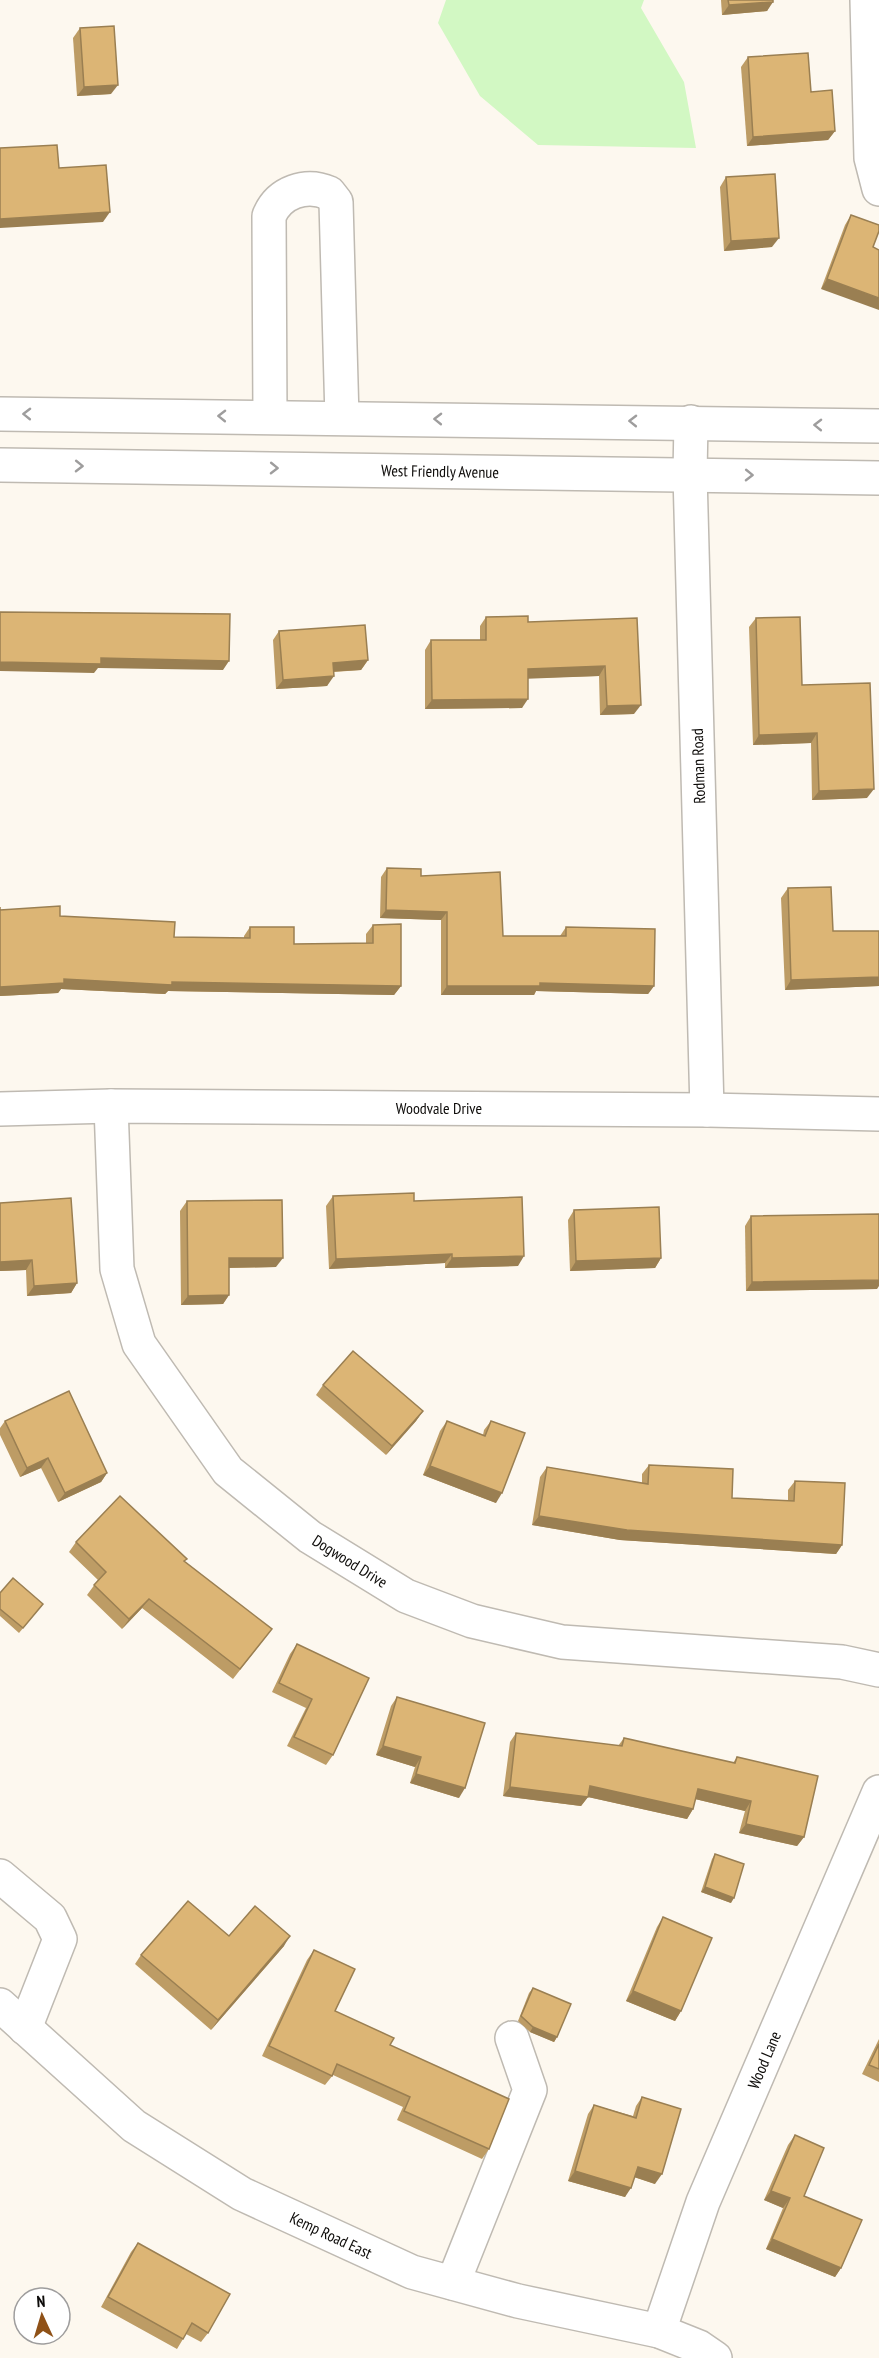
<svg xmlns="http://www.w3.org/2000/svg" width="879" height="2358" font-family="'PT Sans Narrow',sans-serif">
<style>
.green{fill:#d2f8c3}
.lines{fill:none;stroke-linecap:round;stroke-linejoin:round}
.minor-casing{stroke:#bfbab2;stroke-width:36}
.major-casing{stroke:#bfbab2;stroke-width:36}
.minor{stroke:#fff;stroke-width:33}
.major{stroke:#fff;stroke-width:33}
.wall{fill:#bd9c65}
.shaded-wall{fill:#9a7f52}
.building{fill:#dcb575;stroke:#9a7f52;stroke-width:1.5}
.oneway{stroke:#9e9d9d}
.labels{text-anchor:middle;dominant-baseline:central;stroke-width:5;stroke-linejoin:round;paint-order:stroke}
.street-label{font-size:16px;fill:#0d0b09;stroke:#fff}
</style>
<rect width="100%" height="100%" fill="#fdf8ef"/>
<path class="green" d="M446,0H644L641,8L684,82L696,148L538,145L480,96L438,23Z"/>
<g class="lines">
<defs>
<g id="minor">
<path d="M867,0L871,158L879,189"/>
<path d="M270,417L269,216C279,192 306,183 329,193L336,202L342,418"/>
<path d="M691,422L690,474L707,1110"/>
<path d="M111,1106L117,1269L139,1344L228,1471L310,1537L406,1596L472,1621L562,1642L842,1662L879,1670"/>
<path d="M0,1109L111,1106L707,1110L879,1114"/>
<path d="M0,1876L50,1918L60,1939L25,2028"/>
<path d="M0,2005L134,2126L242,2194L412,2272L518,2301L659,2331L699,2347L715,2358"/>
<path d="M453,2283L530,2090L512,2038"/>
<path d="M659,2331L703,2202L879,1792"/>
</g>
<g id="major">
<path d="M0,414L879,426"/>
<path d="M0,465L879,478"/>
</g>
</defs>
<use href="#minor" class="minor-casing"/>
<use href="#major" class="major-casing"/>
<use href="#minor" class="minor"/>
<use href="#major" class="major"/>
</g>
<g class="wall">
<path d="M721,0H773L767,11L722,15Z"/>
<path d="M80,28L111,94L77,96L73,38Z"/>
<path d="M748,57L811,92L835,131L828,140L747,146L741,67Z"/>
<path d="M726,177L772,247L724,251L720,187Z"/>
<path d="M851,215L873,247L821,289L845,225Z"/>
<path d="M486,617L528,622L637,618L634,714L600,715L599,676L528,678L522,708L425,709V650L431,640H480V626Z"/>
<path d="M756,618L802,685L867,798L812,800L811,743L753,745L749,627Z"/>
<path d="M279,631L368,660L361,670L334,672L327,686L276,689L273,640Z"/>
<path d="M387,868L421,876L503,936H560L566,927L654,986L648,994L536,991L534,995H441V920L380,918L381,877Z"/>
<path d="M788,888L833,931H879V986L785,990L781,898Z"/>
<path d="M0,907V910L60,916L174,937L244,938V936L250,927L294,944L366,943V934L373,925L401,986L394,995L168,991L165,994L61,989L58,993L0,996Z"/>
<path d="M333,1196L414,1201L518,1266L445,1268V1263L329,1269L326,1206Z"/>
<path d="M187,1201L276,1267L229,1268V1295L223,1304L181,1305L180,1211Z"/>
<path d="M0,1203L77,1283L71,1293L27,1296L26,1270L0,1271Z"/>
<path d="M574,1210L661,1258L655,1268L570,1271L568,1220Z"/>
<path d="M751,1216L877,1289L746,1291L745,1226Z"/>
<path d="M323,1385L423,1411L416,1421L386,1455L316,1395Z"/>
<path d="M5,1421L107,1473L101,1482L58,1502L41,1468L20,1477L0,1435V1428Z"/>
<path d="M447,1421L483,1435L484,1430L491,1421L496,1503L423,1475L440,1431Z"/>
<path d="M649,1465L732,1498L788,1501V1490L795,1481L842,1545L836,1554L620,1540L532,1525L540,1477L547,1467L642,1483V1474Z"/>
<path d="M76,1542L185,1562L265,1638L233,1679L142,1608L122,1629L87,1595L98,1580L69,1552Z"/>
<path d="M0,1593L43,1604L19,1633L0,1616Z"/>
<path d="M297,1644L333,1755L326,1765L287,1746L306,1708L272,1692L290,1654Z"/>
<path d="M397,1697L459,1798L410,1783L415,1767L376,1755L391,1706Z"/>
<path d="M516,1733L618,1746L624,1738L733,1763L737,1757L804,1837L797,1846L739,1833L745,1811L695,1799L693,1809L687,1819L588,1797L581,1806L503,1796L510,1742Z"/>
<path d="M715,1854L731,1903L701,1892L712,1859Z"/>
<path d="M663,1917L681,2011L675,2021L626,2001L657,1927Z"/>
<path d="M229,1936L284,1946L211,2030L135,1964L141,1955Z"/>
<path d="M314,1950L335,2011L390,2045L489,2149L482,2159L397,2120L403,2107L333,2075L325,2085L262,2056L307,1960Z"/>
<path d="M533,1988L557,2037L554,2042L530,2032L518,2021L529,1993Z"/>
<path d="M879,2039V2082L862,2074Z"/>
<path d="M642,2097L655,2184L634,2177L625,2197L568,2181L588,2114L594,2105L633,2116L636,2106Z"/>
<path d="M795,2135L804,2196L841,2268L835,2277L766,2249L783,2208L764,2200L788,2145Z"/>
<path d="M138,2243L208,2333L201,2342L186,2334L177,2349L101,2307L131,2252Z"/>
</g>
<g class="shaded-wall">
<path d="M773,2L767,11L722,15L729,5Z"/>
<path d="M118,85L111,94L77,96L84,87Z"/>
<path d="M835,131L828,140L747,146L753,137Z"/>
<path d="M110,212L103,222L0,228V219Z"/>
<path d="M779,238L772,247L724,251L731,241Z"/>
<path d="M827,279L879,298V310L821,289Z"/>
<path d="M101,658L229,661L223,670L98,668L94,673L0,671V662Z"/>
<path d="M368,660L361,670L326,672L333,663Z"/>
<path d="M605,666L599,676L521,679L528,669Z"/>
<path d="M334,676L327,686L276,689L283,680Z"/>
<path d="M528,699L522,708L425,709L432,700Z"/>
<path d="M641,705L634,714L600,715L607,706Z"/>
<path d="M817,733L811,743L753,745L759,735Z"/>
<path d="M874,789L867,798L812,800L819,791Z"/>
<path d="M386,910L447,912L441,920L380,918Z"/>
<path d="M879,977V986L785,990L791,980Z"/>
<path d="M64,979L172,982L401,986L394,995L168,991L165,994L61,989L58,993L0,996V987Z"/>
<path d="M540,983L654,986L648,994L536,991L534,995H441L447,986Z"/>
<path d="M452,1254L445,1263L329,1269L336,1259Z"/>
<path d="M524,1256L518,1266L445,1268L452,1258Z"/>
<path d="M229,1258H283L276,1267L222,1268Z"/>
<path d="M661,1258L655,1268L570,1271L576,1261Z"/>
<path d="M32,1260L26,1270L0,1271V1262Z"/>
<path d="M879,1280V1286L877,1289L746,1291L752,1282Z"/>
<path d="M77,1283L71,1293L27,1296L34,1286Z"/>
<path d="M229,1295L223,1304L181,1305L188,1296Z"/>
<path d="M423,1411L416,1421L386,1455L392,1446Z"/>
<path d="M48,1458L41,1468L20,1477L27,1468Z"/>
<path d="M430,1466L502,1493L496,1503L423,1475Z"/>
<path d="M107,1473L101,1482L58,1502L65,1493Z"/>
<path d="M539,1516L842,1545L836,1554L620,1540L532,1525Z"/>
<path d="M149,1599L142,1608L122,1629L129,1619Z"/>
<path d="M383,1746L421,1757L415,1767L376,1755Z"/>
<path d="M416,1774L465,1788L459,1798L410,1783Z"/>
<path d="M590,1786L693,1809L687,1819L588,1797L581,1806L503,1796L510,1787Z"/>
<path d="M698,1789L751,1801L745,1811L691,1798Z"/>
<path d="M746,1824L804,1837L797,1846L739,1833Z"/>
<path d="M705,1887L734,1898L731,1903L701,1892Z"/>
<path d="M290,1936L284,1946L211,2030L218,2020Z"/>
<path d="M633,1991L681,2011L675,2021L626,2001Z"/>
<path d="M533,2027L557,2037L554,2042L530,2032Z"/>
<path d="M638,2167L662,2174L655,2184L631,2176Z"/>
<path d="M575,2171L631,2188L625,2197L568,2181Z"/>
<path d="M771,2191L790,2198L783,2208L764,2200Z"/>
<path d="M772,2239L841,2268L835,2277L766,2249Z"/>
</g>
<g class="building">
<path d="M728,0H773V2L729,5Z"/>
<path d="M114,26L118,85L84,87L80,28Z"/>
<path d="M808,53L811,92L832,90L835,131L753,137L748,57Z"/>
<path d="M57,145L59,168L106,165L110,212L0,219V148Z"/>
<path d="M775,174L779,238L731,241L726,177Z"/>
<path d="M851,215L879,225V231L873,247L879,250V298L827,279Z"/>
<path d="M0,612L230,614L229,661L101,658V664L0,662Z"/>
<path d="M528,616V622L637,618L641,705L607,706L605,666L528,669V699L432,700L431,640H486V617Z"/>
<path d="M800,617L802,685L870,683L874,789L819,791L817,733L759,735L756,618Z"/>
<path d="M365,625L368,660L333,663L334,676L283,680L279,631Z"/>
<path d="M387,868L421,869V876L500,872L503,936H566V927L655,929L654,986L540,983V986H447V912L386,910Z"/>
<path d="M831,887L833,931H879V977L791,980L788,888Z"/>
<path d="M60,906V916L175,922L174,937L250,938V927H294V944L373,943V925L401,924V986L172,982V985L64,979V983L0,987V907V910Z"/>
<path d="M414,1193V1201L522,1197L524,1256L452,1258V1254L336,1259L333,1196Z"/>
<path d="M71,1198L77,1283L34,1286L32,1260L0,1262V1203Z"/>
<path d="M282,1200L283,1258H229V1295L188,1296L187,1201Z"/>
<path d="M659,1207L661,1258L576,1261L574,1210Z"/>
<path d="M879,1214V1280L752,1282L751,1216Z"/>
<path d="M353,1351L423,1411L392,1446L323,1385Z"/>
<path d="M69,1391L107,1473L65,1493L48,1458L27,1468L5,1421Z"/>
<path d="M447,1421L485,1436L491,1421L525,1433L502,1493L430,1466Z"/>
<path d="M649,1465L733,1469L732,1498L794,1501L795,1481L845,1483L842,1545L627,1530L539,1516L547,1467L648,1484Z"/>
<path d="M120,1496L187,1559L184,1561L272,1629L240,1669L149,1599L129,1619L94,1585L106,1572L76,1542Z"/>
<path d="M13,1578L43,1604L23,1628L0,1609V1593Z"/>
<path d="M297,1644L369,1678L333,1755L294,1737L312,1699L279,1683Z"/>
<path d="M397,1697L485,1723L465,1788L416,1774L421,1757L383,1746Z"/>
<path d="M516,1733L622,1746L624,1738L735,1763L737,1757L818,1776L804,1837L746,1824L751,1801L698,1789L693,1809L590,1786L588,1797L510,1787Z"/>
<path d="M715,1854L744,1864L734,1898L705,1887Z"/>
<path d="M188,1901L229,1936L255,1906L290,1936L218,2020L141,1955Z"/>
<path d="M663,1917L712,1938L681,2011L633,1991Z"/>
<path d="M314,1950L355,1969L335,2011L394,2038L390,2045L509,2099L489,2149L404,2111L410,2097L337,2064L332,2076L269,2046Z"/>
<path d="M533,1988L571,2004L557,2037L533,2027L521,2016Z"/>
<path d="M879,2044V2069L869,2065Z"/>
<path d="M642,2097L681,2109L662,2174L638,2167L631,2188L575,2171L594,2105L636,2118Z"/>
<path d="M795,2135L824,2148L804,2196L862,2220L841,2268L772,2239L790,2198L771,2191Z"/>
<path d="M138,2243L230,2294L208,2333L192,2323L183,2339L108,2297Z"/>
</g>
<defs><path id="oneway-chevron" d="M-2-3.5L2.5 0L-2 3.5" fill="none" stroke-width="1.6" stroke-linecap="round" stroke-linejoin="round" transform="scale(1.5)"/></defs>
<g class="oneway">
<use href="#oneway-chevron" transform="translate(27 414) rotate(-179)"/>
<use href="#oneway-chevron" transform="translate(222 416) rotate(-179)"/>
<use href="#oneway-chevron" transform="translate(438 419) rotate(-179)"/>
<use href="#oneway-chevron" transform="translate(633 421) rotate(-179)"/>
<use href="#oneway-chevron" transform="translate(818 425) rotate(-179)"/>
<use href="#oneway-chevron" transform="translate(79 466) rotate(1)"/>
<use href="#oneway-chevron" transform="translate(274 468) rotate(1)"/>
<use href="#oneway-chevron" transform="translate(749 475) rotate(1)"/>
</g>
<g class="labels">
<g class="street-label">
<text transform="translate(440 471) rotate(1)">West Friendly Avenue</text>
<text transform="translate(698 766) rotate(-92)">Rodman Road</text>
<text x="439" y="1108">Woodvale Drive</text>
<text transform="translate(350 1561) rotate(32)">Dogwood Drive</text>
<text transform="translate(764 2060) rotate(-67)">Wood Lane</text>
<text transform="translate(331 2235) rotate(25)">Kemp Road East</text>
</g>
</g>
<g transform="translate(42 2316) rotate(356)"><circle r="28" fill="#ffffff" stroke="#9e9d9d" stroke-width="1.5"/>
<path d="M0-4.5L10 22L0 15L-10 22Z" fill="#8f5117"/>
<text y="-9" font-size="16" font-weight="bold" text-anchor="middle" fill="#0d0b09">N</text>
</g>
</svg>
